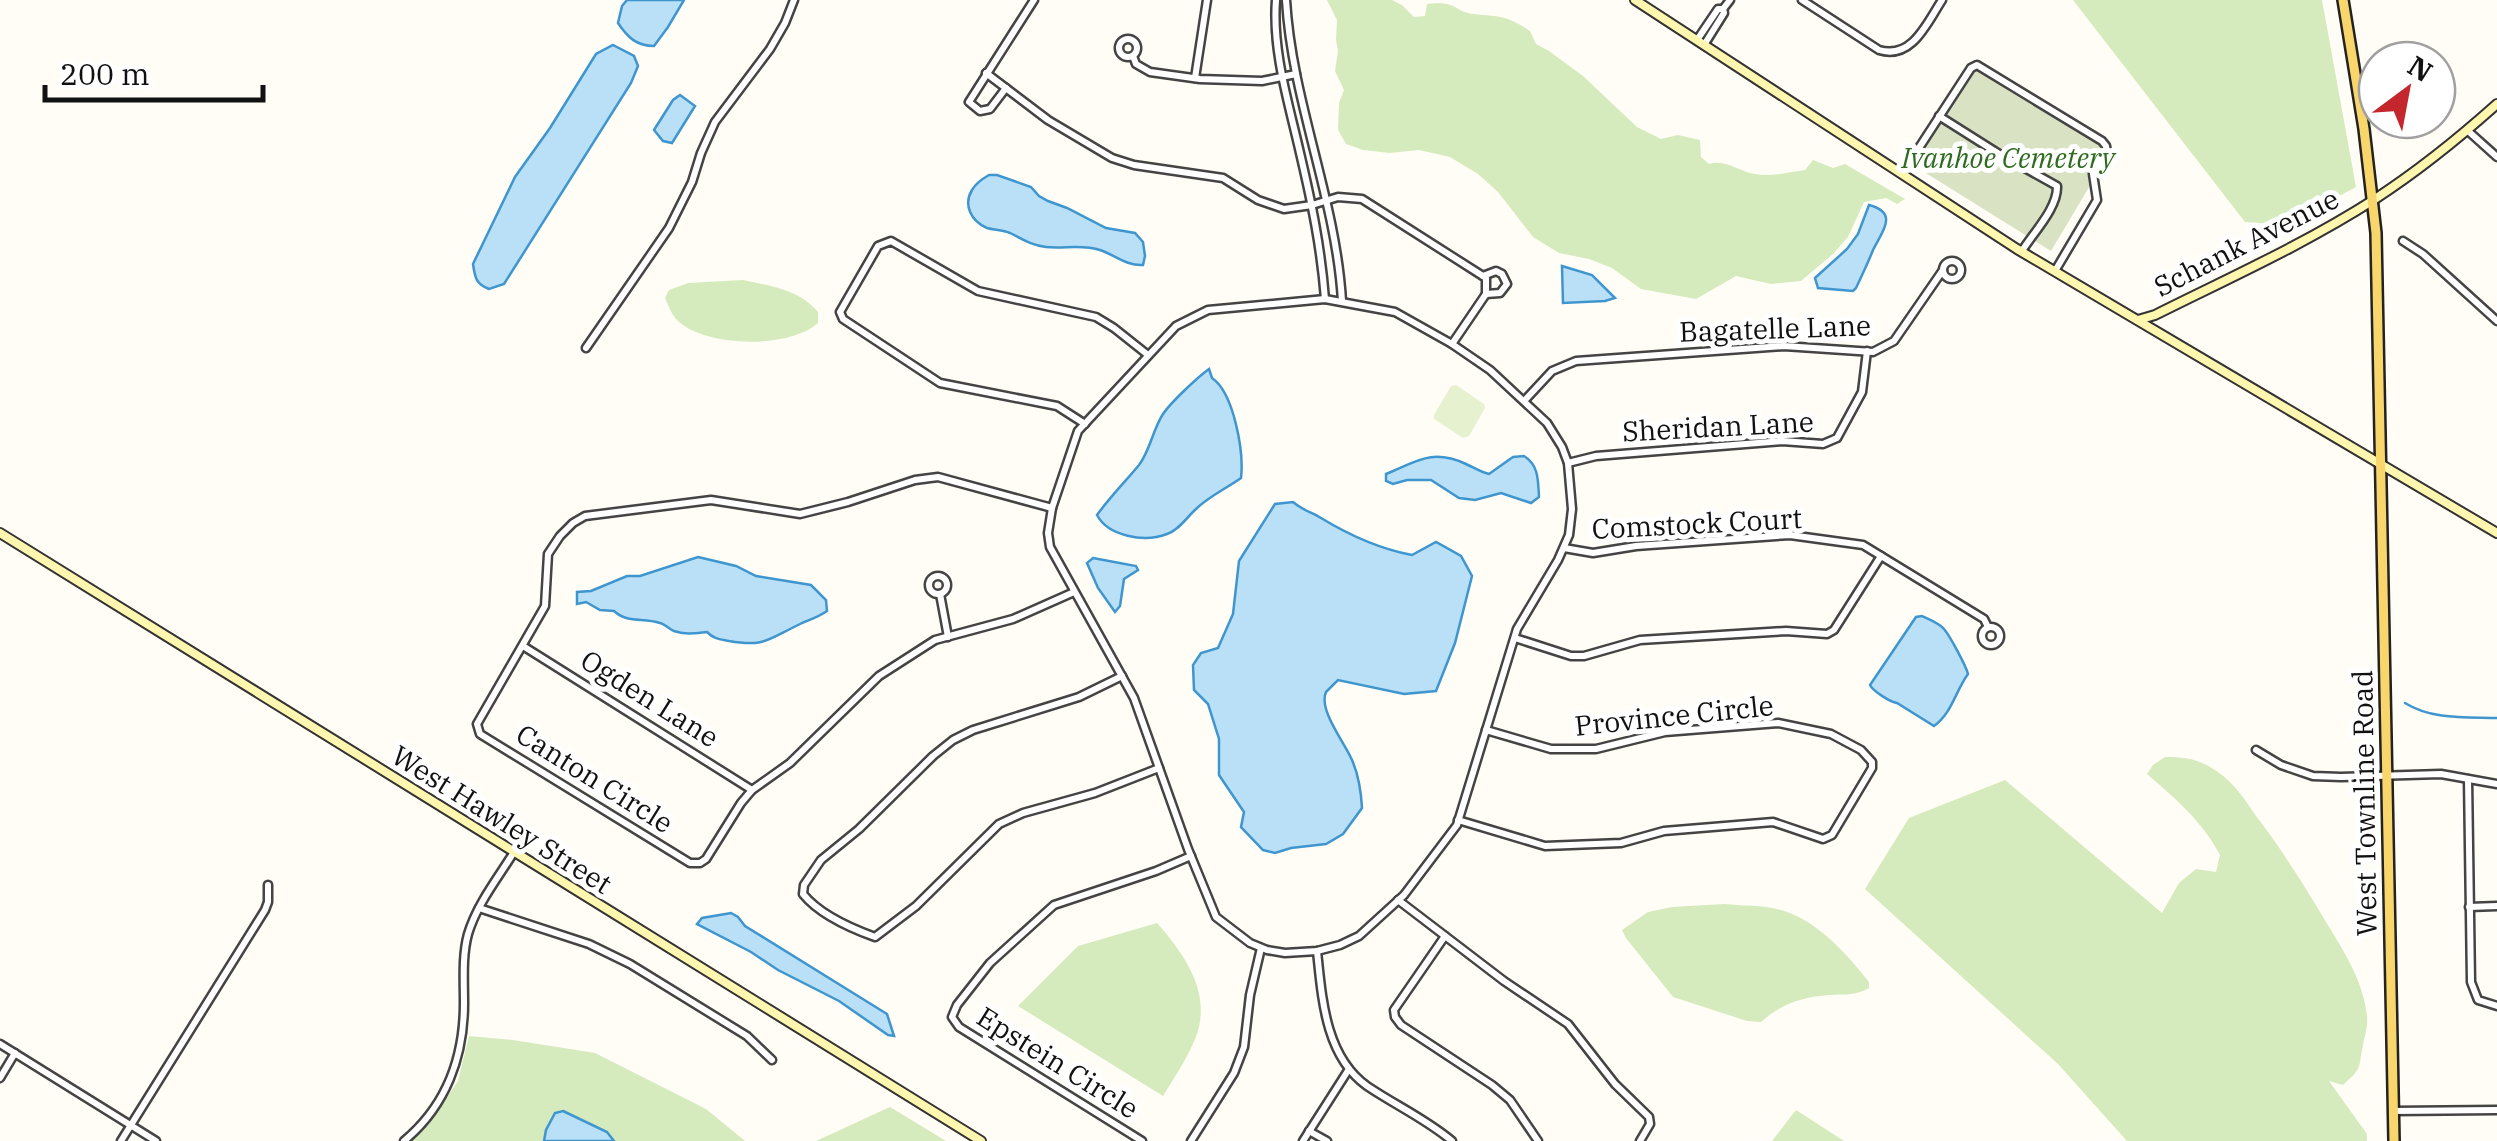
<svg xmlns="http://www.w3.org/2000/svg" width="2497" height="1141" font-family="'IBM Plex Serif',serif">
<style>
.green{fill:#d5ebbd}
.cemetery{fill:#d9e3c4}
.pitch{fill:#e6f2cf}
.water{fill:#b9e0f7;stroke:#3f96cf;stroke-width:2.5}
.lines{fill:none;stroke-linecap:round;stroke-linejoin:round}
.stream{stroke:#3f96cf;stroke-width:2.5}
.street-casing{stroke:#444;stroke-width:11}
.secondary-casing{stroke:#333;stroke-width:12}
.primary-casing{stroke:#222;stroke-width:14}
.street{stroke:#fff;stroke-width:6}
.secondary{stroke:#fff6b0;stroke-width:8}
.primary{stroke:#f9d66b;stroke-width:9}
.labels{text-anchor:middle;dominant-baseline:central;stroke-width:10;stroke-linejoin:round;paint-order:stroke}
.park-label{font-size:28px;font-style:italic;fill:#2f6b1f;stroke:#fff}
.street-label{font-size:28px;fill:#111;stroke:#fff}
</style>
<rect width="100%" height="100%" fill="#fffdf5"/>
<g class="green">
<path d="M1327,0H1392L1402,5L1414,17L1425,16L1427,4C1458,0 1454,12 1474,14C1501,17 1506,15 1530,31L1536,44L1549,51L1583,76L1637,127L1661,139L1678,135L1700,140L1701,157L1709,164C1726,159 1739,172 1755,174C1771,177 1789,172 1805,170L1813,160L1833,168L1845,164L1905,199L1897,204L1886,198L1864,202L1848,237L1833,254L1801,281L1771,284L1736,276L1696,299L1641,289L1612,268L1589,259L1559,253L1533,237L1498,192L1478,174L1450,157L1419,150L1390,153L1363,150L1346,144L1338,130L1339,103L1344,90L1335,71L1338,51L1336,40L1337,20Z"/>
<path d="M2073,0H2322L2356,187L2286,225L2245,222Z"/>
<path d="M743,280C770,286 799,289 818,312V323C790,349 703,348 676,319C671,313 668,305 665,298L669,290L688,283Z"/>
<path d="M2165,757C2189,757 2202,760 2222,775C2236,786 2246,801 2256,816C2280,847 2300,879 2320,912C2339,944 2363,977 2367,1016C2368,1028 2365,1034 2363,1045C2358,1069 2363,1067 2343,1085L2329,1081L2367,1134V1141H2127L2058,1064L1865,889L1909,818L2005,780L2162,913L2179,883L2196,869L2216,872L2220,855C2203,822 2175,798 2147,774L2153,765Z"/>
<path d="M1724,904C1742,906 1764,905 1781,910C1818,921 1846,953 1869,982V988C1856,996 1843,994 1829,995C1802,997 1781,1004 1761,1022L1747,1021L1673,997L1626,938L1622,930L1648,912L1672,907Z"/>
<path d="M1157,923C1184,954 1211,991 1197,1034C1189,1056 1175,1076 1163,1096L1018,1006L1078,946Z"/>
<path d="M469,1036L513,1040L595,1053L706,1109L745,1141H409L432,1120L458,1081Z"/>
<path d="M890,1107L946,1141H816Z"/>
<path d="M1796,1110L1844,1141H1772Z"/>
</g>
<path class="cemetery" d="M1976,69L2110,152L2051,251L1913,165Z"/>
<path class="pitch" d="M1456,385L1484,404L1485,408L1469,436L1463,438L1434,419V415L1451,386Z"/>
<g class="water">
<path d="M627,0H684L668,27L654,46C637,46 628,38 618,23L622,6Z"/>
<path d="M613,45L634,56L638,66L631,83L504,284L489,289C476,284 475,278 473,264L515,177L550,128L596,54Z"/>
<path d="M680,95L695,106L672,143L663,141L654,130L673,100Z"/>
<path d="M989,175H997L1031,187L1039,196L1048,201L1067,208L1106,228L1135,233L1143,242L1145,256L1143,265C1126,266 1115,255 1100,250C1083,244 1063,249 1046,247C1031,245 1022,239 1010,233C1003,230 994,230 987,228C971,221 963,205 972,190C976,183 982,179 989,175Z"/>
<path d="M1869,205C1900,213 1881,233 1873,250C1868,263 1862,275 1856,288L1853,291L1818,288L1815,278L1847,249L1858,234Z"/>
<path d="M1562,266L1592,275L1615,298L1605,301L1563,303Z"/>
<path d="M1209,369L1212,378C1234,393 1244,452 1241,478C1227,488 1208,497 1196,509C1187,517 1179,530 1167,534C1144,543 1108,536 1097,515C1110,497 1125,482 1139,465C1150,451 1153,429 1163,414C1171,402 1198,377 1209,369Z"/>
<path d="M1524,456C1539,465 1538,481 1539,497L1531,503L1501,493L1475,500L1459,498L1431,480H1407L1393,484L1386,481V474C1416,462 1431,448 1466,464C1475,468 1480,472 1489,474L1513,457Z"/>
<path d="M1293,502C1302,510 1311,512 1321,518C1349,535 1380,549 1412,555L1436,542L1461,556L1472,576L1455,643L1436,691L1404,694L1338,680C1337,681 1327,691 1326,692C1318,710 1345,743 1352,760C1359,776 1361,790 1362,808L1343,834L1326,844L1291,848L1275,853L1263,850L1241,827L1244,812L1219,775V739L1208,704L1194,690L1193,665L1201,653L1218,648L1233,614L1239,561L1275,504Z"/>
<path d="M698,557L736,566L756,576L811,585L826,600L827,611C817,618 808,620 798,625C767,640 764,647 729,641C719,639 714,639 707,632C696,633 685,635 674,631C669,629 665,624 660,623C643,617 628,624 614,611L600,610L586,602L577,604V592L591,591L627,576H640Z"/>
<path d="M1093,558L1136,566L1138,570L1124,579L1120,606L1115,612L1098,588L1087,563Z"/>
<path d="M1922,616C1930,620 1939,623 1944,629C1950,636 1966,666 1968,674C1955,692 1952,713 1934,726L1897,703C1890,702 1873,691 1870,685L1916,617Z"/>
<path d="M731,913L738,917L745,926L887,1014L894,1036L888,1035L839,1001L778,970L751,952L697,924L702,918Z"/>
<path d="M563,1111L607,1132L614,1141H544L546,1130L555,1113Z"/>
</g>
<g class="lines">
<path class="stream" d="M2405,703C2432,720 2466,717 2497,718"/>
<defs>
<g id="street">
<path d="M1276,0C1272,51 1289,104 1300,153C1312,204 1321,248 1325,299"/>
<path d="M1286,0C1292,102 1336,199 1342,301"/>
<path d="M1802,0L1879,50C1912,60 1927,23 1942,0"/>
<circle cx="1128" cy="48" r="9"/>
<path d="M1697,40L1718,9H1723L1730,0"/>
<path d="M1704,45L1724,13L1723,9"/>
<path d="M1133,56L1136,64L1150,72L1200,79L1262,81L1296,74"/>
<path d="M986,73L1048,120L1112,158L1134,165L1223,178L1258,200L1284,209L1312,205L1338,197L1362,199L1486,278V294L1452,344"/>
<path d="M1195,78L1207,0"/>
<path d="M1006,88L990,109L980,111L969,102L1034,0"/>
<path d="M1939,116L1996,152L2057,186C2058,208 2033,233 2022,251"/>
<path d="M2467,130L2497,157"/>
<path d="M1902,174L1971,68L1977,65L2102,141L2106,146L2107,153L2093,174L2097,200L2055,271"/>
<path d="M2403,241L2423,254L2497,321"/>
<circle cx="1952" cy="270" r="9"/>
<path d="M1483,276L1496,271L1502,274L1507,284L1500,293L1486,294"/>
<path d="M1325,299L1395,312L1452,344L1490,370L1547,423L1562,447L1568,463L1572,509L1569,535L1558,560L1517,629L1457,825L1404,895L1359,936L1340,945L1317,951L1285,953L1267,950L1250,943L1216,917L1188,849L1134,698L1050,547L1048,533L1052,508L1078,431L1176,326L1208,310Z"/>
<path d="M586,348L669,228L692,182L701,153L715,122L770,49L785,23L794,0"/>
<path d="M1525,400L1552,371L1576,361L1784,346L1873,352L1894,341L1943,270"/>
<path d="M1085,424L1057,406L940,383L843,319L840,312L878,246L891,241L978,291L1096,317L1114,328L1148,355"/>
<path d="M1568,463L1596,456L1782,441L1823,444L1837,438L1862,392L1867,351"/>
<path d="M1052,508L938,477L915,480L848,502L800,514L711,500L585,516L573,523L560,536L548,554L545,606L477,724L480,734L690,863H700L706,859L741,803L752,790L790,763L879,676L935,640L1013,619L1074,592"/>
<path d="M1564,548L1593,553L1636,546L1790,535L1863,545L1984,619L1988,627"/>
<circle cx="938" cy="585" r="9"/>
<path d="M940,594L948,637"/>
<circle cx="1991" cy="636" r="9"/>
<path d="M1515,638L1571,656H1584L1640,640L1786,631L1827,634L1834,630L1881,556"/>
<path d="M523,646L752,790"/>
<path d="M1122,676L1079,697L973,730L953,740L933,756L859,829L821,860L804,885L803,894C820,915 850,928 875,937L916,906L999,824L1023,813L1095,793L1159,768"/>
<path d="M2256,750L2281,765L2313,776L2341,777L2441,774L2497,784"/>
<path d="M2468,779L2471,982L2478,1000L2497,1006"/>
<path d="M1458,820L1545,846L1621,843L1664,831L1773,822L1823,839L1832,835L1872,768V762L1861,750L1831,734L1778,723L1665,732L1596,749H1551L1486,730"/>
<path d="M1398,900L1504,981L1568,1024L1615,1084L1649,1117L1650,1124L1640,1141"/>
<path d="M2469,907L2497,906"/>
<path d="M479,908L589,944L630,964L747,1036L772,1060"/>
<path d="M1445,936L1394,1010L1395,1017L1401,1025L1492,1085L1510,1100L1538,1141"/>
<path d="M1317,951C1322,998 1325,1056 1367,1086C1395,1105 1426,1119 1452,1141"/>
<path d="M0,1044L156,1141"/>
<path d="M0,1078L15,1053"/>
<path d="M2393,1111L2497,1110"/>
<path d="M1309,1131L1327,1141"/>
<path d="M121,1141L265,910L268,902V885"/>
<path d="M404,1141C446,1106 464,1057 464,1003C464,981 462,956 468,934C477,904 498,878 514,852"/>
<path d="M1142,1141L959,1027L952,1017L957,1005L990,963L1054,905L1156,871L1191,856"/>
<path d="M1191,1141L1234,1073L1244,1047L1250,995L1261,948"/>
<path d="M1303,1141L1349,1069"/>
</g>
<g id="secondary">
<path d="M1635,0L2017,249L2497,533"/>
<path d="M2138,320L2155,315C2229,278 2305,244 2375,199C2418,171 2459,138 2497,104"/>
<path d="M0,533L981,1141"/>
</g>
<path id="primary" d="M2343,0L2364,129L2376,233L2394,1141"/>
</defs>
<use href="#street" class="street-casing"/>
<use href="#secondary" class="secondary-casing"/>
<use href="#primary" class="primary-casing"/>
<use href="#street" class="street"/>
<use href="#secondary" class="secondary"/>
<use href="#primary" class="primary"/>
</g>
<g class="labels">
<g class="park-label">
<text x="2008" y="157">Ivanhoe Cemetery</text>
</g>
<g class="street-label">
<text transform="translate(2246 242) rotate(-27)">Schank Avenue</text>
<text transform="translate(1775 328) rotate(-2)">Bagatelle Lane</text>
<text transform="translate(1718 426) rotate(-3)">Sheridan Lane</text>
<text transform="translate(1697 523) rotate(-3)">Comstock Court</text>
<text transform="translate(650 698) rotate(32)">Ogden Lane</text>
<text transform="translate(1674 715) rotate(-6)">Province Circle</text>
<text transform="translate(595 778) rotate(32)">Canton Circle</text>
<text transform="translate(2364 803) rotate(-91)">West Townline Road</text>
<text transform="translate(502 819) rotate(32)">West Hawley Street</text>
<text transform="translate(1058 1062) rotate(32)">Epstein Circle</text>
</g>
</g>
<g transform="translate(2407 90) rotate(32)"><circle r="48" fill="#ffffff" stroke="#a0a0a0" stroke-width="2.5"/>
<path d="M0-8L18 38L0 25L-18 38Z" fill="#c4262e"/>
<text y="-15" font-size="28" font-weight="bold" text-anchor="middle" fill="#111111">N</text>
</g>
<path d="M45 85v15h218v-15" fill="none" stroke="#111111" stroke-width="5"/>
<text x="60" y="85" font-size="30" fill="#111111" stroke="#ffffff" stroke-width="8" paint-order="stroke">200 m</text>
</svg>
